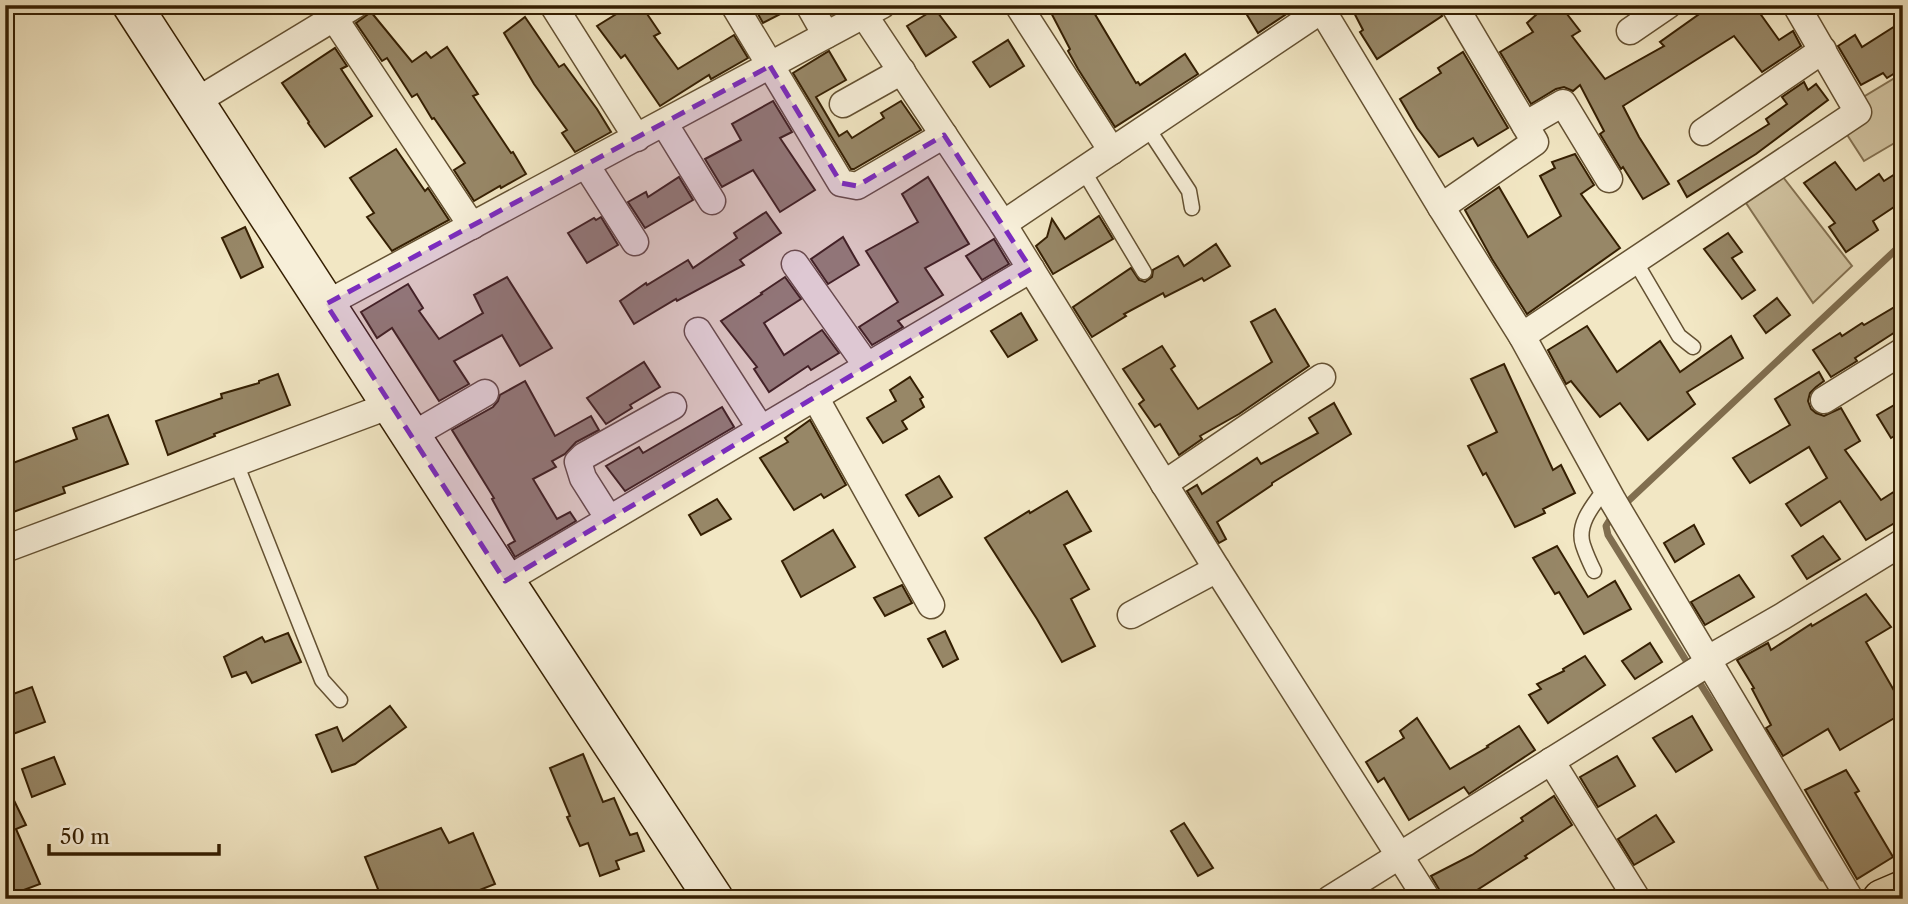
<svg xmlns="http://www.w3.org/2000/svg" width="1908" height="904" font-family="'Libre Caslon Text',serif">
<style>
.green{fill:#d2c5a3;stroke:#847252;stroke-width:2}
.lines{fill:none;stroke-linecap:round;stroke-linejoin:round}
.stream{stroke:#806e4f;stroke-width:7}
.building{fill:#978767;stroke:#351f02;stroke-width:2}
.lane-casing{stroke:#645132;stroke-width:17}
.street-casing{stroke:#645132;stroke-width:29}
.secondary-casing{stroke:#351f02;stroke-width:41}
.highway-casing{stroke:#351f02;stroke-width:41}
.lane{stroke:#f7efd9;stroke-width:14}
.street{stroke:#f7efd9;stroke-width:26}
.secondary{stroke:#f7efd9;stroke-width:38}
.highway{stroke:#f2e7c4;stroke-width:38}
.marked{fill:#7b2cbf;fill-opacity:0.2;stroke:#7b2cbf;stroke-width:5;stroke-dasharray:14 9;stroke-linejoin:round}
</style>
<rect width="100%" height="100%" fill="#f2e7c4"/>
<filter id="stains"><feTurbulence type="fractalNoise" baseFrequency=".00286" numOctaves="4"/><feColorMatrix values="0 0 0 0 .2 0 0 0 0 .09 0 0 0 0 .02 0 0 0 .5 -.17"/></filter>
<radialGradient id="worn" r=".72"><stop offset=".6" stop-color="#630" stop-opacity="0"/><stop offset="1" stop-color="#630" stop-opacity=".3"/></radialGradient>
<g class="green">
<path d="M1903,73V138L1864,161L1844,130L1860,99Z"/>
<path d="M1783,177L1852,266L1813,303L1746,203Z"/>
</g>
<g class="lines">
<g class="stream">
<path d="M1624,505L1903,243"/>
<path d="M1614,513L1606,526L1608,535L1690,667"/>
<path d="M1696,677L1822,878"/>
</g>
</g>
<g class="building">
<path d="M631,5H641L660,33L654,36L678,69L734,35L748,58L711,79L709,75L660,106L625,55L621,58L597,26Z"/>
<path d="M753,5H793L794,7L763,23Z"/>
<path d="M1047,5H1086L1090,13L1093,11L1136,83L1138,82L1140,85L1185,54L1198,74L1115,127L1078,69L1068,51L1070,49Z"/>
<path d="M1241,5H1300L1258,33Z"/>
<path d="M1350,5H1438L1442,16L1377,59L1360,32L1363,30Z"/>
<path d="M1547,5H1560L1580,31L1572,36L1605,79L1664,46L1660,42L1712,5H1754L1779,40L1793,31L1801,46L1762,72L1734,36L1623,106L1639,137L1669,184L1643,199L1623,167L1621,169L1600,134L1604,131L1580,85L1573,91L1564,87L1556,89L1531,104L1500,52L1533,32L1527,23Z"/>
<path d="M935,9L956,37L926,56L907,26Z"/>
<path d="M371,12L412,62L426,52L431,58L447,47L478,94L473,96L511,153L513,152L526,174L501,188L500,186L474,201L454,170L465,163L434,118L432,119L417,94L412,97L387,58L382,61L356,23Z"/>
<path d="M525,17L559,67L564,64L597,109L611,132L575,152L562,133L567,130L534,84L504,33Z"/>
<path d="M1903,21V68L1887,78L1883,73L1861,85L1838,46L1855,35L1862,47Z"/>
<path d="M1008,40L1024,66L990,87L973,62Z"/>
<path d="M335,48L347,66L341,69L372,116L325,147L308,123L309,122L282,83Z"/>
<path d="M829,51L846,80L816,97L839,136L847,131L852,138L884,118L881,113L901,101L921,130L854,169H851L793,73Z"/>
<path d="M1463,52L1508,128L1478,146L1473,138L1439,157L1417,128L1400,99L1441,73L1438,68Z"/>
<path d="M1804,82L1808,90L1816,84L1828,100L1756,154L1687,197L1678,181L1769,124L1766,119L1787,104L1782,97Z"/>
<path d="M773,101L792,132L780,138L815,190L780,212L753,170L722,187L705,159L741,140L732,124Z"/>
<path d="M396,149L425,191L428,188L449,220L392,251L367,217L374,213L350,178Z"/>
<path d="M1575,154L1594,185L1581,194L1620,248L1527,314L1492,259L1465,210L1499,187L1528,237L1561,216L1540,176L1555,168L1552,162Z"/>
<path d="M1835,162L1856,190L1879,174L1884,181L1903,169V201L1873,221L1878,230L1846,252L1829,227L1835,223L1804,183Z"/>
<path d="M679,177L693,200L645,228L628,202L646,192L648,197Z"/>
<path d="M928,177L969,244L925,268L943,295L898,321L903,327L872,345L859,327L898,302L866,251L918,222L902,194Z"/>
<path d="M766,212L781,233L740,260L744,265L677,301L676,299L634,324L620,301L646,283L647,285L688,260L693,268L737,238L734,233Z"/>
<path d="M1099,216L1113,239L1053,274L1036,246L1047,237L1052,219L1065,239Z"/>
<path d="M601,217L618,245L587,263L568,233L594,218L596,220Z"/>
<path d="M245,227L263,267L241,278L222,238Z"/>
<path d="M1728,233L1742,252L1732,258L1755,290L1742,299L1704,249Z"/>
<path d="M843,237L859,265L828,284L811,259Z"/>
<path d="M994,239L1009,264L982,280L966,256Z"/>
<path d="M1216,244L1230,266L1204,281L1202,278L1165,297L1163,293L1124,314L1126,316L1092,337L1073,307L1131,268L1139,280L1145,282L1152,277L1153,270L1178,256L1184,266Z"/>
<path d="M507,277L552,348L520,366L502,335L454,361L469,384L439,401L392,328L377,338L361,312L408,284L423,308L419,311L439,339L483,313L474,295Z"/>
<path d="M785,277L801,299L764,323L784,355L822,330L839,353L811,370L808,366L769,392L754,369L757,367L721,321L762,294L761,293Z"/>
<path d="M1777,298L1790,315L1766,333L1754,316Z"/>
<path d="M1903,302V327L1855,358L1857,361L1831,377L1813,350L1840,333L1842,336L1862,323L1864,325Z"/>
<path d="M1275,309L1309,366L1239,414L1200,436L1202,439L1179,455L1160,424L1155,427L1139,404L1144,400L1123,369L1162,346L1175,366L1171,369L1198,409L1272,362L1251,322Z"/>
<path d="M1021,313L1037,340L1008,357L991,331Z"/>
<path d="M1587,326L1617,372L1660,341L1680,372L1731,336L1743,358L1687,392L1695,404L1648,440L1620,403L1600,417L1571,381L1566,384L1548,350Z"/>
<path d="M644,362L660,387L630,405L632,408L606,424L587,398Z"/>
<path d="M1504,364L1553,470L1561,465L1575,493L1543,509L1545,513L1515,527L1486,473L1483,475L1468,446L1497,432L1471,379Z"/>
<path d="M1819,372L1824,381L1816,387L1810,393L1808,401L1811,409L1816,413L1824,416L1841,408L1860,441L1845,450L1881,500L1903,486V518L1866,540L1840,501L1801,526L1786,504L1827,478L1809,447L1750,483L1733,458L1790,425L1775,399Z"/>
<path d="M278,374L290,405L214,434L215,436L168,455L156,421L222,398L221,394L259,383V381Z"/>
<path d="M910,377L923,397L920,399L924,407L902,421L907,429L883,443L867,418L896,401L890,390Z"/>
<path d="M525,381L555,436L591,416L599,430L576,442L565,454L552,461L556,467L533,479L557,519L570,512L576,521L515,557L508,545L515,541L492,499L494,498L452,430L493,407L498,401L500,395Z"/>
<path d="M1903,400V431L1891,438L1877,415Z"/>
<path d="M1334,403L1351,434L1272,483V485L1217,522L1226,539L1219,543L1187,491L1197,485L1202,494L1257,458L1261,464L1318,433L1309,418Z"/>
<path d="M722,407L734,427L625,491L606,466L639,447L643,453Z"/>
<path d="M108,415L128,464L63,487L65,493L5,515V466L77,439L73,428Z"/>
<path d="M810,420L846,485L824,498L821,494L794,510L760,458L788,442L785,438Z"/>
<path d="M939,476L952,497L919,516L906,495Z"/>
<path d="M1067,491L1091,531L1064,545L1089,589L1071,599L1095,646L1062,662L1037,619L985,538L1029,511L1030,513Z"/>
<path d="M717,499L731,519L701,535L689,515Z"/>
<path d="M1694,525L1704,544L1675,562L1664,543Z"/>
<path d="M833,530L855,567L801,597L782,561Z"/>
<path d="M1823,536L1840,559L1807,579L1792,556Z"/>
<path d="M1557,546L1588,597L1615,581L1631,609L1584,634L1559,592L1555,594L1533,558Z"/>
<path d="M1739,575L1754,597L1705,625L1691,602Z"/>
<path d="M902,585L912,603L885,616L874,598Z"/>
<path d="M1866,594L1891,627L1866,642L1903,706V713L1840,750L1828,729L1783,756L1766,728L1771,725L1752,689L1754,688L1737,660L1768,643L1771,650L1811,624L1812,626Z"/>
<path d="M945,631L958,659L943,667L928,639Z"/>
<path d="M288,633L301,662L252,683L246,672L232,677L224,657L262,637L265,642Z"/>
<path d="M1650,643L1662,662L1635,679L1622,661Z"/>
<path d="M1585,656L1605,685L1548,723L1529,695L1541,689L1537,684L1564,671L1563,669Z"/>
<path d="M32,687L45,722L5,737V697Z"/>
<path d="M390,706L406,727L355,764L332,772L316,735L337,727L343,741Z"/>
<path d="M1692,716L1712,750L1676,772L1653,738Z"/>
<path d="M1417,718L1450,769L1488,747L1487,746L1519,726L1535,750L1469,794L1464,787L1409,820L1384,778L1378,782L1366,762L1404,738L1400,731Z"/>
<path d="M583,754L603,802L614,798L630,835L637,833L644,851L616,861L619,869L600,876L588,843L580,846L567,817L570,816L550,768Z"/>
<path d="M1617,756L1635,786L1598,807L1580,777Z"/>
<path d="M54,757L65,784L32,797L22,769Z"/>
<path d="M1846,770L1859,791L1855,793L1893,857L1857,879L1805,790Z"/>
<path d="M5,782L26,825L16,829L40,884L5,897Z"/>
<path d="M1554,796L1572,825L1525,856L1527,858L1463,899H1443L1440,891L1431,876L1472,855L1523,821L1521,818Z"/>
<path d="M1656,815L1674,842L1634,865L1618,839Z"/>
<path d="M1184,823L1213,868L1198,876L1171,831Z"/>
<path d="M441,828L449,843L473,833L495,884L457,899H382L365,857Z"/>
</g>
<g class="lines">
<defs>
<g id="lane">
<path d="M1147,127L1189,191L1192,208"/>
<path d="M1083,170L1144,272"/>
<path d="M1635,261L1679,336L1693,347"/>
<path d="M236,463L322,680L340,700"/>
<path d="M1594,571C1590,563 1586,554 1583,545C1576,524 1594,504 1606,488"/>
</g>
<g id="street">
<path d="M553,5L637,138"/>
<path d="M734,5L841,183L857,186L944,135"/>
<path d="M809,5L826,35"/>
<path d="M1018,5L1112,151"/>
<path d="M1319,5L1441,207L1522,336L1613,501L1850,899"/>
<path d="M864,15L1003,224L1217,569L1427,899"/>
<path d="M334,18L472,226"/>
<path d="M1630,31L1668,5"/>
<path d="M195,102L355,5"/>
<path d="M843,104L902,71"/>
<path d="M664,123L712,201"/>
<path d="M1525,125L1563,103L1609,179"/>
<path d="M1703,132L1823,50"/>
<path d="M586,165L635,242"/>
<path d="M1441,207L1535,142L1454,5"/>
<path d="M1003,224L1329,5"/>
<path d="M795,264L867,366"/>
<path d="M326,304L882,5"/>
<path d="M698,331L761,429"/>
<path d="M1522,336L1858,112L1796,5"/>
<path d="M815,397L931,605"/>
<path d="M1824,400L1903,351"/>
<path d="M411,436L485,393"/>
<path d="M1164,484L1322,377"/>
<path d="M609,519L583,478L578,462L584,456L673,406"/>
<path d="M5,549L391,405"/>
<path d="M505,581L1031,269"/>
<path d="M1131,615L1217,569"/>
<path d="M1708,659L1783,616L1903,542"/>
<path d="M1551,761L1637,899"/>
<path d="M1330,899L1710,662"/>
</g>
<path id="secondary" d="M132,5L505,581L714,899"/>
<path id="highway" d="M1882,899L1903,890"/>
</defs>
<use href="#lane" class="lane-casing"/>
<use href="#street" class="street-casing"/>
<use href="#secondary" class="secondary-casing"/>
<use href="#highway" class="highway-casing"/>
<use href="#lane" class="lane"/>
<use href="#street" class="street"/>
<use href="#secondary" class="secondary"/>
<use href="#highway" class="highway"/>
</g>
<path class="marked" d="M770,66L841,183L857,186L944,135L1031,269L505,581L326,304Z"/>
<rect width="1908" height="904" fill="none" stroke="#f2e7c4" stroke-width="28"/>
<rect x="7" y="7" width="1894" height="890" fill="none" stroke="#351f02" stroke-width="3.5"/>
<rect x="14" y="14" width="1880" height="876" fill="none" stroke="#351f02" stroke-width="2"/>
<path d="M49 844v10h170v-10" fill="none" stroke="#351f02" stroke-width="3.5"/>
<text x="60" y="844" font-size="21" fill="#351f02" stroke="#f7efd9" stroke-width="5" paint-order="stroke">50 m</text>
<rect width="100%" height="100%" filter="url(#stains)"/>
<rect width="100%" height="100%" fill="url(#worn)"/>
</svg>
